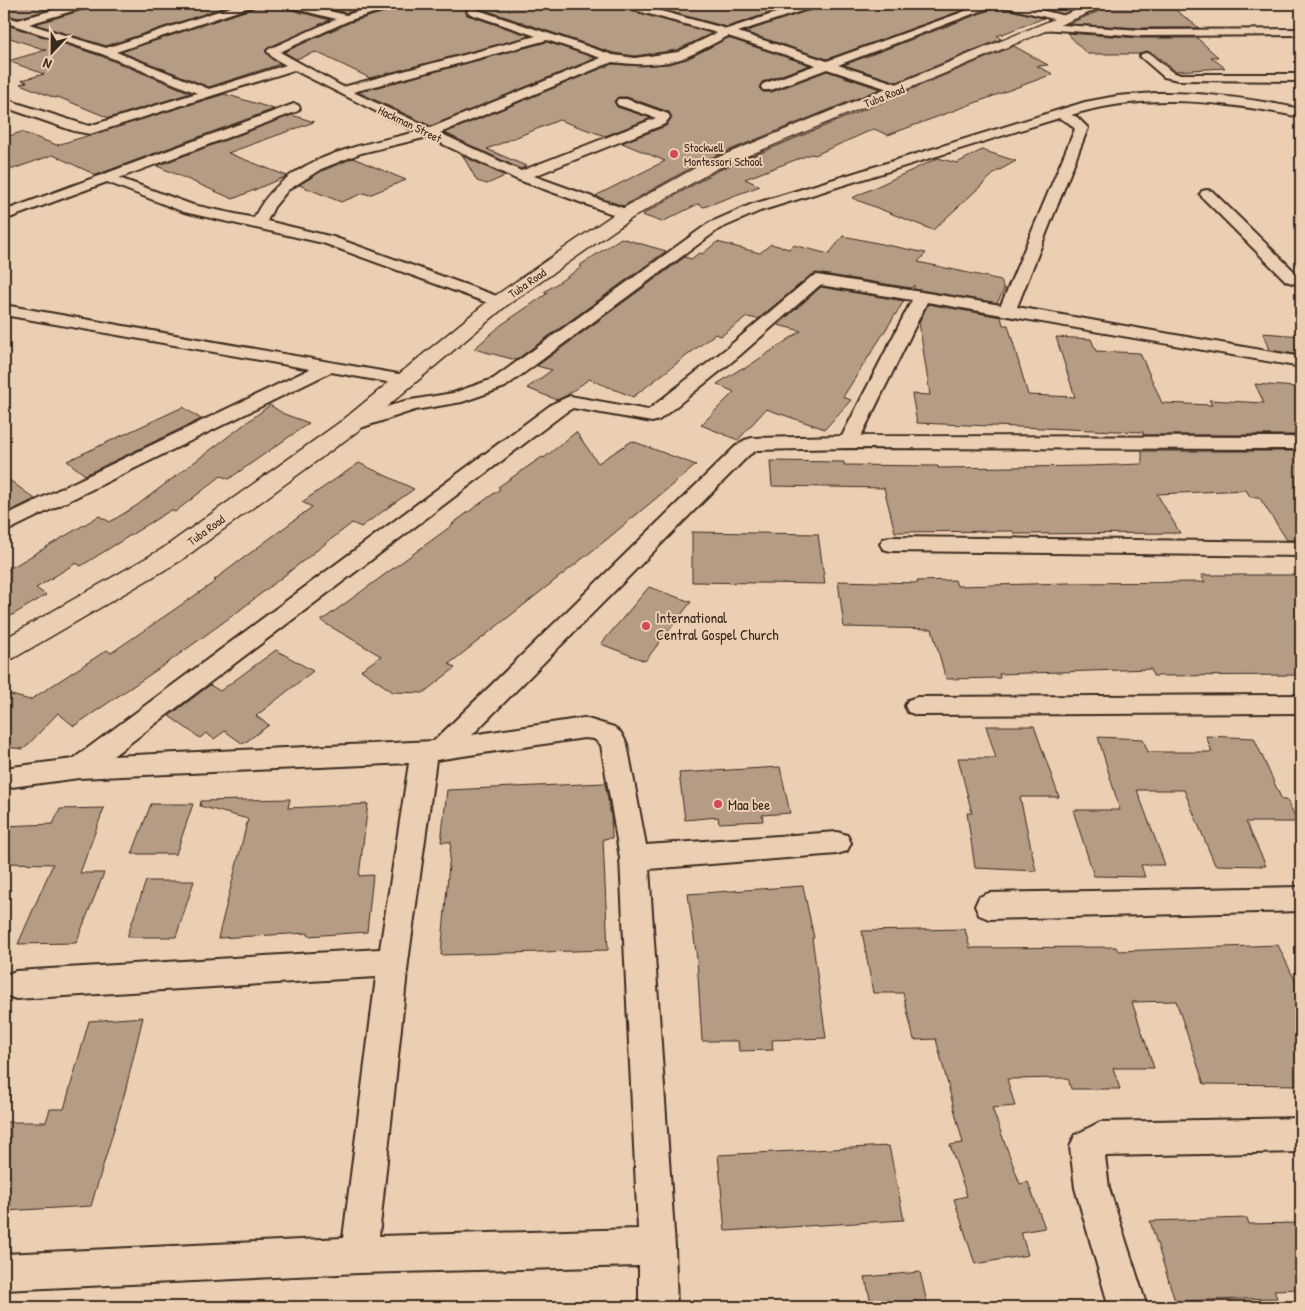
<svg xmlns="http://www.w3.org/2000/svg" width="1305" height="1311" font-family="'Patrick Hand',sans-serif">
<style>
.building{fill:#b59c85;stroke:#3b2a1e}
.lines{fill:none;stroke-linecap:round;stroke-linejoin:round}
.minor-casing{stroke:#3b2a1e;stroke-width:4}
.tertiary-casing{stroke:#3b2a1e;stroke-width:3}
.minor{fill:#eccfb3;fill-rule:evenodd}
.tertiary{fill:#eccfb3;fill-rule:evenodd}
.poi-dot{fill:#d1495b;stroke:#eccfb3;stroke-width:2}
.labels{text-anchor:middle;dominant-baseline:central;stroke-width:4;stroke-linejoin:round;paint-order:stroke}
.far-street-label{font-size:12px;fill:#3b2a1e;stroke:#eccfb3}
.far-poi-label{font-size:12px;fill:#3b2a1e;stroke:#eccfb3;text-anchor:start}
.poi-label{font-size:15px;fill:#3b2a1e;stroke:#eccfb3;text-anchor:start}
</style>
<rect width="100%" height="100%" fill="#eccfb3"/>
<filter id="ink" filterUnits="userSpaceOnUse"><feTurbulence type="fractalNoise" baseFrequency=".02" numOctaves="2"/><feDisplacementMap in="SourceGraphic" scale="10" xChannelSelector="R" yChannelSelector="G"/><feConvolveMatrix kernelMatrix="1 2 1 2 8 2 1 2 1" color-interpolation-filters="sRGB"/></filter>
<g filter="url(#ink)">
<g class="building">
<path d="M4,4H69L18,18L4,14Z"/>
<path d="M92,4H235L106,46L35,24L90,8Z"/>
<path d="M256,4H281L284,8L330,20L268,48L266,52L272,59L280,64L209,87L121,52L254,8Z"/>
<path d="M326,4H356L368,7L346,13L318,6Z"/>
<path d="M400,4H617L620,8L712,33L677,50L635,56L613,53L473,6L465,10L467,15L530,36L370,78L316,52L296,59L284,52L351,22L398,8Z"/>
<path d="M641,4H774L787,7L727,27Z"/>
<path d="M848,4H879L891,7L900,4H980L827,59L744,32L804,12L833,5L840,7Z"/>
<path d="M1024,4H1087L1063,14Z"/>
<path d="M1109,4H1168L1199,28H1141L1068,24L1106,8Z"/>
<path d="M1000,6L1002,8L1044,18L997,36L1001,39L897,82L844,65Z"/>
<path d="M4,24L101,56L191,93L109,118L58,97L55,98L20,84L27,82L22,80L44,74L8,61L46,50L4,36Z"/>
<path d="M1067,33L1141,38H1197L1218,57H1211L1225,68L1175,71L1154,54L1146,51L1139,54H1087Z"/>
<path d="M728,38L810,65L762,82L759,88L763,92H772L827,71L880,89L703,161L623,206L595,196L665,161L622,143L666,126L672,117L669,112L627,97H618L614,101L617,107L651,118L605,136L559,120L487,149L526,166L520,169L445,133L612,64L640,66L669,64L687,59Z"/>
<path d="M547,42L596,58L431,126L358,92Z"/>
<path d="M1014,46L1048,65L1037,66L1053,74L888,135L874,129L815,155L811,154L745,179L760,186L704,207L698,204L662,222L642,215L717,171L899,95L904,94L907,91Z"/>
<path d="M225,94L274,109L96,175L53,155L4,172V138L21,132L57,145Z"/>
<path d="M292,115L314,122L228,153L287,176L233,199L157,166Z"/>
<path d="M982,150L1016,161L996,172L933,230L852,198L938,158L957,163Z"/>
<path d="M463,156L505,176L487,184L477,181Z"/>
<path d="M353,158L406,180L369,195L364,193L341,202L299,185L322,171Z"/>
<path d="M843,236L926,253L918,262L1001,280L1004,290L997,303L914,289V285L911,288L816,273L810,276L758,319L747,317L721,336L715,334L633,397L589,379L567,395L557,400L527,388L552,370L537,366L685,257L691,259L699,253L702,254L717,242L760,253L771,244L789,249L793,245L829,254Z"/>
<path d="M621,238L666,251L516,360L474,349L501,325L548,293L544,292L582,267L579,266Z"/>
<path d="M821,287L904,301L843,397L851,400L825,429L766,409L738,440L701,425L734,392L717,384L742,368L744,369L801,331L778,325Z"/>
<path d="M928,304L1001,317L1003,325H1008L1028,395L1075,397L1056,337L1091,339L1096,351L1140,353L1162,403L1212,405L1209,400L1264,403L1255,384L1296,387L1301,397V435H1143V432L917,423L912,394L930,395L919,322Z"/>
<path d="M1263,333L1301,336V355L1269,350Z"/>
<path d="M270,405L284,414L309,423L233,476L229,479L221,476L175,512L171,510L81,566L76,563L36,588L46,595L4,620V572L99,516L110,522L136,506Z"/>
<path d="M183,407L201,419L85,475L67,461Z"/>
<path d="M576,432L598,463L632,441L696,465L606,540L449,664L455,668L423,693L393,692L361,670L381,656L321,621L454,524H452L500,489L498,487L542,457L544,458Z"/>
<path d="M1142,451H1301V540H1287L1259,497H1250L1246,490L1157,494L1180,533L1015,534L1013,531L895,532L884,488L772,486L770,461L844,462V465L938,466V468L1089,466L1142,464Z"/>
<path d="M359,463L414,489L361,527L352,523L236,613L170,661L74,726L58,713L24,749L4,747V693L30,700L107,650L111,653L216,581L214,580L312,507L302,502Z"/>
<path d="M4,476L35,499L4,514Z"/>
<path d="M692,532L818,534L825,584L692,582Z"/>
<path d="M1201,575H1301V675L1153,676L1151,669L999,674L1000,678L946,679L932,629L844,627L838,581L918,583L917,581L955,580L957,586L1068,583L1205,582Z"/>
<path d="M649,587L691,602L645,661L601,644Z"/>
<path d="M276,650L313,671L256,716L269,725L243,744L225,731L214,739L206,733L200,738L169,716L210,685L220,691Z"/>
<path d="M986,726H1034L1059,797H1020L1036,871L975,868L967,813H972L958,758H996Z"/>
<path d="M1206,736L1254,738L1282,800H1287L1298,822H1246L1266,866L1215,865L1184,790H1137L1165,865H1141L1145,877L1094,876L1073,810H1120L1098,737L1143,739L1148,752H1212Z"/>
<path d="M780,767L790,813L762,815L763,821L719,823L718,817L685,820L679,773Z"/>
<path d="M605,783L611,816L612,838L603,839L608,950L441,955L451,842H441L447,790Z"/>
<path d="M290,799L288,808L368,804L359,876L373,875L367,932L308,936V933L218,938L248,819L200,806L201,801Z"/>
<path d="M151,804H193L176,854H132Z"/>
<path d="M104,808L80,873H104L76,943L18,944L53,864L4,863V826L53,824L60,809Z"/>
<path d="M146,881H194L176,937H127Z"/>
<path d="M803,886L814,938H812L826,1038L772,1040L773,1050L739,1051L738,1041H702L697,959L688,894Z"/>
<path d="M965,929L970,948L1116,947L1118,951L1278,945L1301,993V1085L1204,1084L1176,1001L1132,1002L1154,1068H1113L1120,1089H1071L1068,1078L1007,1079L1015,1106L992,1108L1020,1184L1028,1182L1045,1228L1021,1232L1028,1255L975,1264L954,1199L967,1196L950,1145L963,1143L936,1039L914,1040L903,993H873L862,931Z"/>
<path d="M143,1017L125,1092L91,1206L4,1211V1122H46L50,1109H64L89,1021Z"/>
<path d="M889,1146L904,1220L725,1231L718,1155Z"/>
<path d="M1247,1218L1249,1224L1301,1223V1289L1274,1290L1277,1298L1175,1301L1150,1221Z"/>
<path d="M920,1272L928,1307H872L865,1277Z"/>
</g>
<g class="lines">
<defs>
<g id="minor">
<path d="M75,4H90L89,6L29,24L106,48L240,4H254L253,6L116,52L209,89L286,65L273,58L267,51L269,49L336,19L284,6L283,4H300L346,15L383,4H398L397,6L350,20L280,52L343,87L536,36L468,13L467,11L472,8L613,55L635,58L678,52L717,33L620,6L619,4H635L727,29L803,4H817L816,6L738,32L827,61L985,4H999L838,65L904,86L906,89L904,92L900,93L827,69L771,90H763L761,87L763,84L816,65L728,36C714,43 700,51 686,57C663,66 636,65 612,62L440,133L521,171L656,118L618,105L616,102L618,99H626L668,114L670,117L665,124L534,176L631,211L633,214L631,217H621L516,179L428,137L361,153L321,169L288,190L274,207L267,221L333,237L505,299L507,302L505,305L499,307L323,243L184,212L107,182L4,220V211L294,104L298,105L300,108L298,111L119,178L193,205L254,218C283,157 358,146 417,132L294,70L90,134L74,131L4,107V99L89,126L197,93L102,54L4,22V16L18,20ZM547,40L601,58L430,128L353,92Z"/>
<path d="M1001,4H1017L1069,17L1070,19L1065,22L1002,6Z"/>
<path d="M1046,24L1141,30L1301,29V35L1141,36L1042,29L1041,27Z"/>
<path d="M1146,53L1150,54L1172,72L1178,74H1301V81L1178,80L1164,77L1142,58L1140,56L1142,54Z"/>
<path d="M1155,93C1205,92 1253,99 1301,109V117C1224,102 1148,91 1071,115L1077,117L1088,128L1017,307L1301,357V367L927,302L861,436L1301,437V449L849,448L757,450L749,455L472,735L584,718L614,727L621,733L627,744L646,845L837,832L847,835L851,843L847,851L837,854L649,869L675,1247L677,1307H639V1266L359,1273L4,1290V1254L343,1238L376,977L16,999L5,995V975L16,971L380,949L409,763L79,778L4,788V768L73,759L552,404L570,396L648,410L727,348L811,277L817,275L1001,305L1075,129L1069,123L1059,118L760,211L719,229L505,387L462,402L415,410L351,431L344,429L342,425L344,421L405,401L453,393L493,379L709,223L750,205L1085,102L1117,96ZM820,285L912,300L842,436L752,438L745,440L735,447L434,741L113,756L566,412L573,408L652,422L659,420L739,356ZM584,738L594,739L601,745L620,858L638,1229L379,1236L408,962L436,760Z"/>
<path d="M1207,190L1212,191L1298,275L1301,276V286L1286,281L1202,197L1200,194L1202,191Z"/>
<path d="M4,305L404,375L410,376L413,380L410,384L404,385L331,372L11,529L4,531V516L310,369L4,315Z"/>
<path d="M891,537L1301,542V556L891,551L883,549L880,544L883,539Z"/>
<path d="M1301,695V713L917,715L908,712L905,706L908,700L917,697Z"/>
<path d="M1301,887V911L989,919L979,915L975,906L979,897L989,893Z"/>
<path d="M1301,1118V1152L1105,1156L1109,1188L1147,1307H1109L1075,1188L1070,1147L1075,1135L1100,1122Z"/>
</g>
<path id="tertiary" d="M1091,4H1107L1105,6L716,169L632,218L506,306L359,430L180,561L14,658L4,661V639L162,549L343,420L492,298L620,210L704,163Z"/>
</defs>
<use href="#minor" class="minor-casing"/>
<use href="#tertiary" class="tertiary-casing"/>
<use href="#minor" class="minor"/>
<use href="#tertiary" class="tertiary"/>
</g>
</g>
<g class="poi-dot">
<circle cx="674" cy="154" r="5"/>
<circle cx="646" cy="626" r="5"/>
<circle cx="718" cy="804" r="5"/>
</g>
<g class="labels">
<g class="far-street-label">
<text transform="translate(884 96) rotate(-22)">Tuba Road</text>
<text transform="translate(410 124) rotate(26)">Hackman Street</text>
<text transform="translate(527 283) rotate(-35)">Tuba Road</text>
<text transform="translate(206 530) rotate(-36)">Tuba Road</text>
</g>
<g class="far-poi-label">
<text x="684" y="147">Stockwell<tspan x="684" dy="14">Montessori School</tspan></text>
</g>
<g class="poi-label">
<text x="656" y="617">International<tspan x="656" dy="17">Central Gospel Church</tspan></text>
<text x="728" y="804">Maa bee</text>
</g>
</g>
<rect width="1305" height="1311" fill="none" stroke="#eccfb3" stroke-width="20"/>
<rect x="10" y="10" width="1285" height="1291" fill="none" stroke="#3b2a1e" stroke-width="2" filter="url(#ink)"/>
<g transform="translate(52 52) rotate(202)" stroke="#eccfb3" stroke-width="4" paint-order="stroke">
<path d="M0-4L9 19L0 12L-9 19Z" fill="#3b2a1e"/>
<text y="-8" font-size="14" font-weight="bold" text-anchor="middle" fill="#3b2a1e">N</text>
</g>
</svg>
